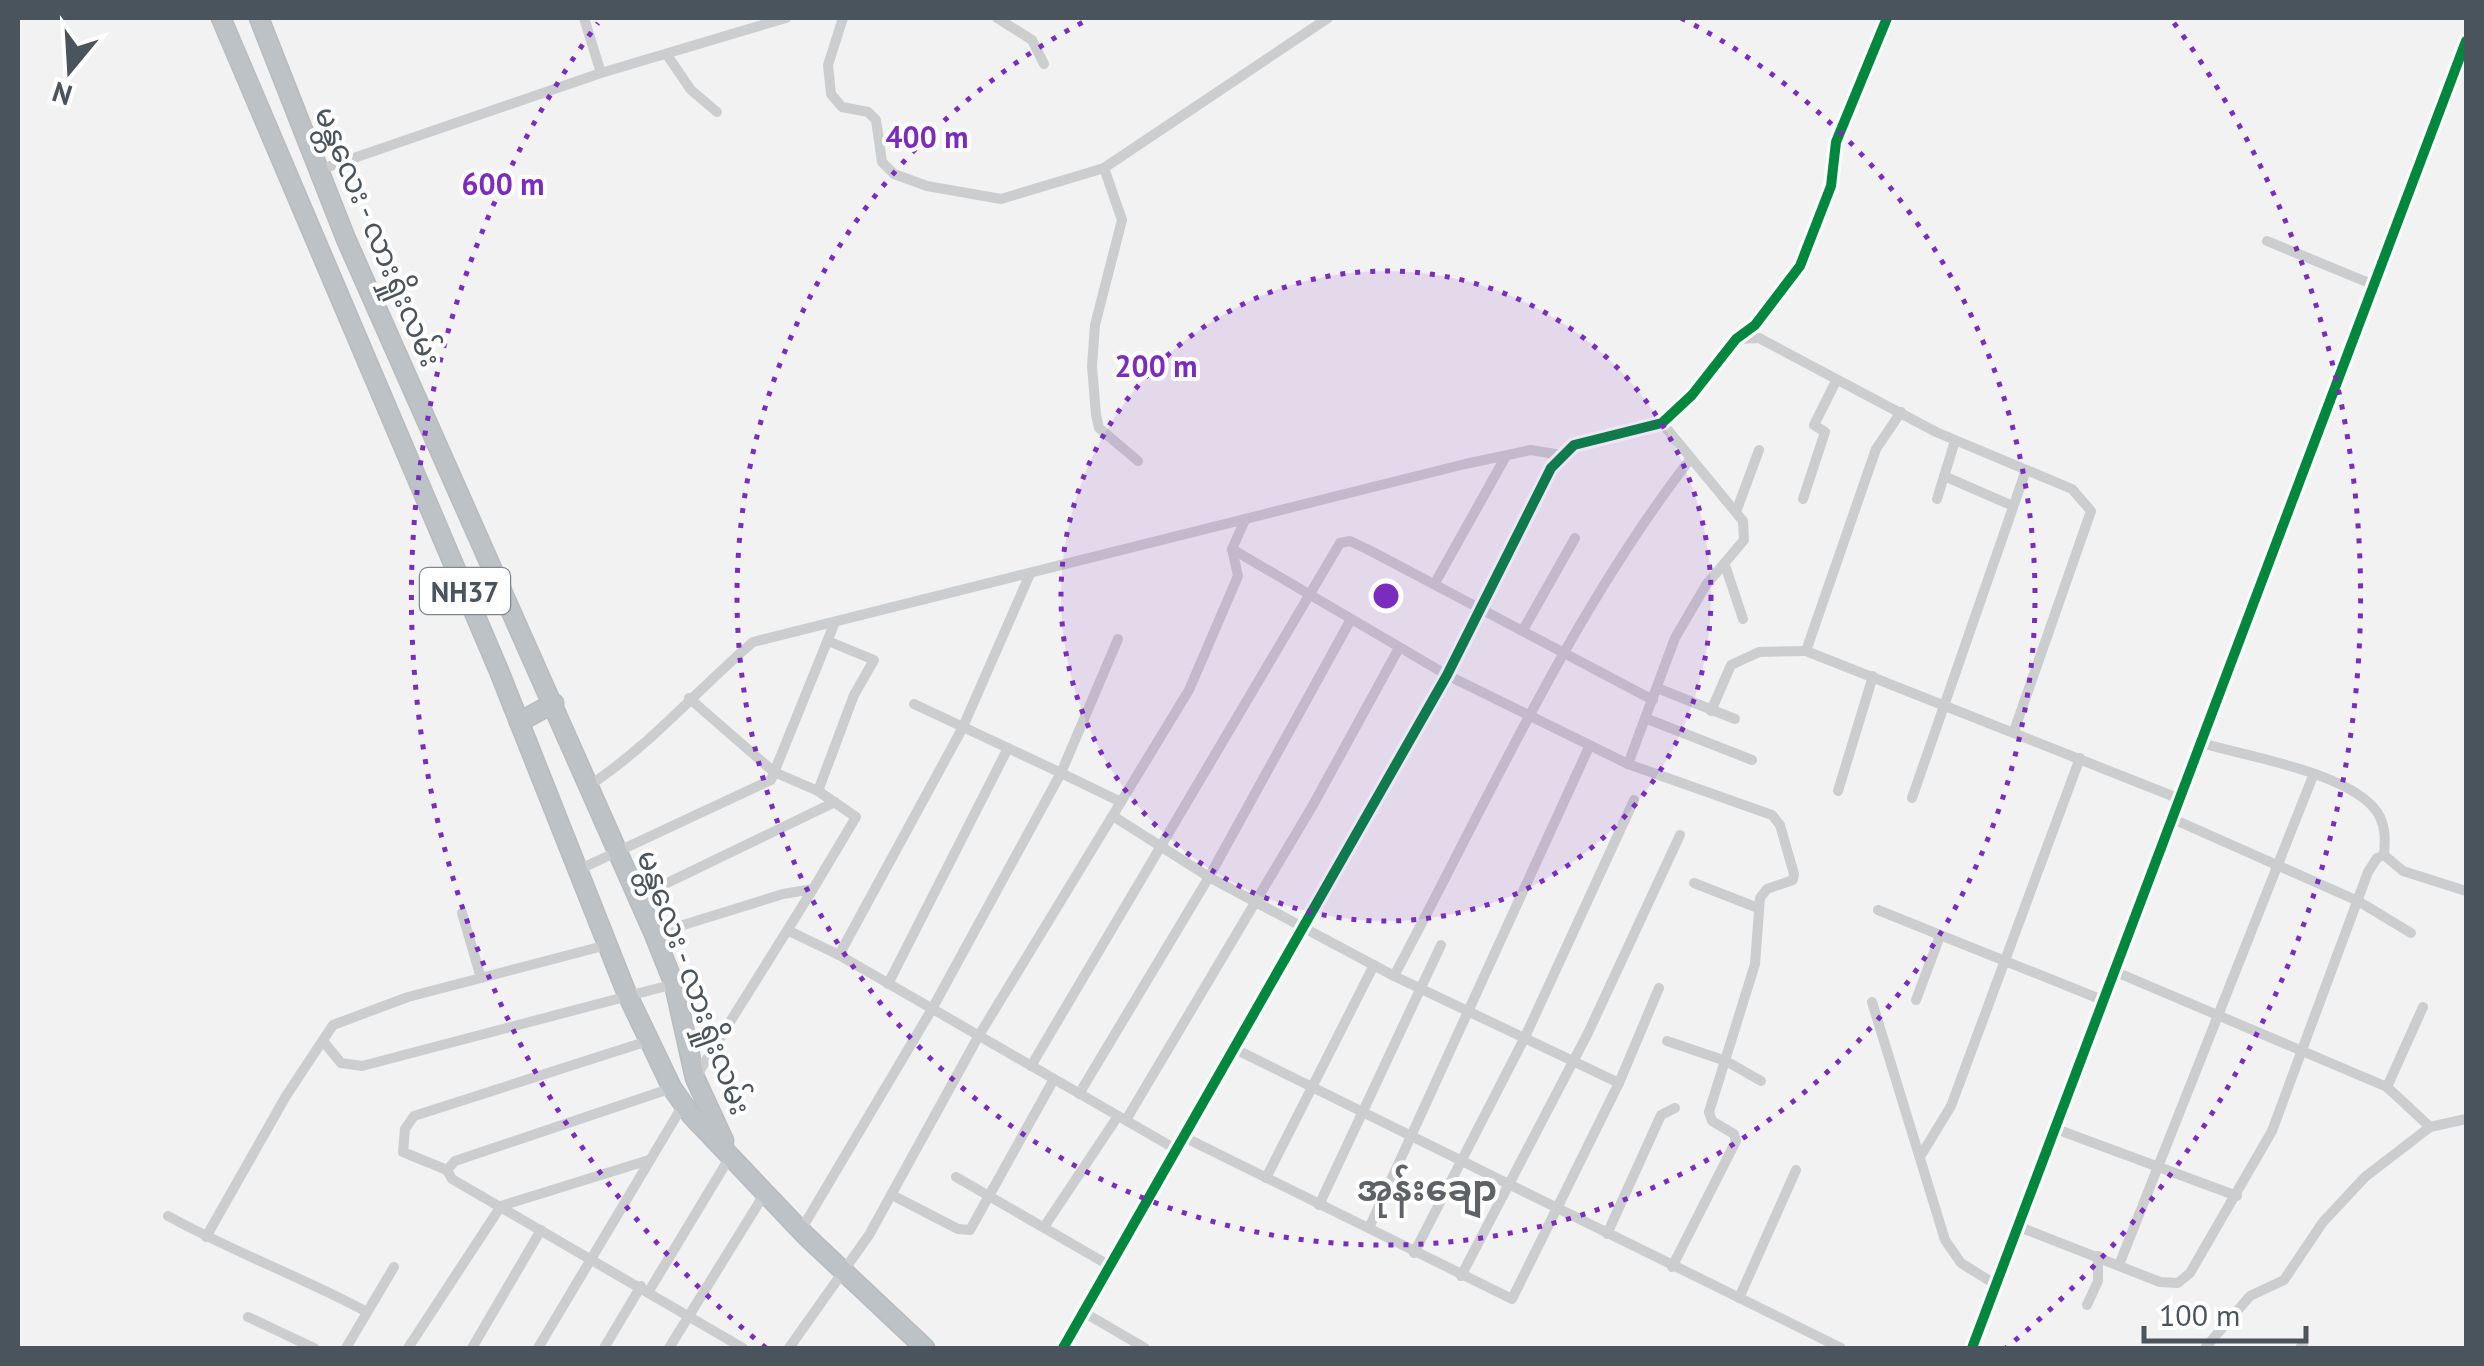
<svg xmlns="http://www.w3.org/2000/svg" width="2484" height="1366" font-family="'PT Sans','Noto Sans Myanmar',sans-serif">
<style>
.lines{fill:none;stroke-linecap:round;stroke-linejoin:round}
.highway-casing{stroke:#b7bcc0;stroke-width:21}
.street{stroke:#cccdcf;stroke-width:10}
.highway{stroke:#bdc2c6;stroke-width:18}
.cycleway-casing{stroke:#fff;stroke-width:16}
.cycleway{stroke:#00873e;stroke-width:10}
.ring{fill:none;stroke:#7b2cbf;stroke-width:5;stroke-dasharray:5 10}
.labels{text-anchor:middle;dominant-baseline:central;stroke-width:8;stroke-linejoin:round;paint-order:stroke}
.shield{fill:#fff;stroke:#80878e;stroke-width:2.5}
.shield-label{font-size:28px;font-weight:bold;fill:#4a545d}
.street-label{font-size:30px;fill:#4a545d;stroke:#fff}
.quarter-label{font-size:35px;font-weight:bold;fill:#5e6165;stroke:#fff}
.centre{fill:#7b2cbf;stroke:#fff;stroke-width:5}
.ring-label{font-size:30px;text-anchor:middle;font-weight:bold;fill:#7b2cbf;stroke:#fff;stroke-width:8;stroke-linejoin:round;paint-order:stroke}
</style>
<rect width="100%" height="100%" fill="#f2f2f2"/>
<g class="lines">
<defs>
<g id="highway">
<path d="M221,18L499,671L627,994L672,1088L691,1115L806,1236L925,1348"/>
<path d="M259,18L346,239L654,934L674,984L695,1078L724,1141"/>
<path d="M519,722L554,703"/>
</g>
</defs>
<use href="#highway" class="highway-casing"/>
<g class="street">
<path d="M584,18L601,73"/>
<path d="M843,18L828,65L831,94L842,107L868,112L876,120L882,162L894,174L927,186L1001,199L1104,168L1328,18"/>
<path d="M997,18L1032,40L1044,64"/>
<path d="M667,55L691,90L717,112"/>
<path d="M1104,168L1122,220L1095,325L1092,366L1096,415L1099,428L1138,461"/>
<path d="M319,170L601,73L786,18"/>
<path d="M2267,241L2374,285"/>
<path d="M1737,339L1759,338L1936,432L2072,489L2091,511L2014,731"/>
<path d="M1901,412L1876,449L1806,651L2180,799"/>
<path d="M1662,423L1743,521L1744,540L1706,585L1675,638L1628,764L1772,815L1780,825L1794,874L1793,880L1767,889L1760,898L1755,964L1709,1112L1712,1121L1734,1134L1736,1141L1672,1267"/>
<path d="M1944,476L2013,506"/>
<path d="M1803,499L1825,432L1814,425L1836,381"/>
<path d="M1937,499L1955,441"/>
<path d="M1736,512L1759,450"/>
<path d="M1232,549L1447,675L1628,764"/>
<path d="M1725,565L1743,619"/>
<path d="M1435,583L1506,456"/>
<path d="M1523,630L1575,538"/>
<path d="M1657,688L1735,719"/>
<path d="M689,698L774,772L818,791L856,817L813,889"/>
<path d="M914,704L1061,773L1118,639"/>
<path d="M1711,711L1731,665L1759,652L1806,651"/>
<path d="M1645,718L1752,760"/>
<path d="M2201,743C2246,756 2359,774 2380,817C2386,830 2385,841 2384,855L2403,871L2466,891"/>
<path d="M590,785C652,744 697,690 753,642L1465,464L1531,450L1561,455"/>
<path d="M818,791L854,695L874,660L828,641"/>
<path d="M1838,791L1873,676"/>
<path d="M1912,798L2026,470"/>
<path d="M1113,816L1209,877L1394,976L1619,1083"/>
<path d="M2173,819L2358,901L2411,933"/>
<path d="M578,870L771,780L835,622"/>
<path d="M1694,883L1758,908"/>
<path d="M638,897L835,802"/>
<path d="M1878,910L2105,1001"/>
<path d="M462,913L481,978"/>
<path d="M789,931L839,955L1179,1151"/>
<path d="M654,934L783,894L813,889L695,1078"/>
<path d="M839,955L962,729L1030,574"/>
<path d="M2116,972L2387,1087L2430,1127"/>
<path d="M1394,976C1486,804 1571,613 1691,458"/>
<path d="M888,984L1008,748"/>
<path d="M1916,1000L1940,936"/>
<path d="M1872,1002L1945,1240L1961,1263L1998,1286"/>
<path d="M323,1041L341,1063L362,1066L674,984"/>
<path d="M1667,1041L1726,1061L1761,1081"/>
<path d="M1235,1049L1841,1348"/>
<path d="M1031,1066L1340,543L1350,541L1369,550L1653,700"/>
<path d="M2387,1087L2423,1007"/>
<path d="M672,1088L455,1161L447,1170L452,1179L743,1348"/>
<path d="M1079,1094L1209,877L1350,621"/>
<path d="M1126,1120L1313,805L1399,648"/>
<path d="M2056,1129L2237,1196"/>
<path d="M1186,1138L1512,1299L1619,1083L1659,988"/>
<path d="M1920,1157L1951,1106L2080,758"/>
<path d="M447,1170L403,1152L405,1129L414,1116L648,1041"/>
<path d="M956,1177L1112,1267"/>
<path d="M1266,1178L1374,965"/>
<path d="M892,1195L958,1229L970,1230L1054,1079"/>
<path d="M1319,1205L1441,945"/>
<path d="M168,1216C233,1252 302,1277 367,1312"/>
<path d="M1044,1227L1118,1116"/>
<path d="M1369,1228L1589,747"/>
<path d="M2022,1228L2160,1282L2178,1283L2190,1273L2272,1131L2368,872L2377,858L2384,855"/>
<path d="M801,1230L932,1009L1061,773L1121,802"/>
<path d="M1607,1234L1661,1115L1675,1108"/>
<path d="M206,1237L286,1096L333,1025L408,997L607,945"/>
<path d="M1414,1253L1525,1037L1634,800"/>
<path d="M2119,1265L2313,776"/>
<path d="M1461,1276L1588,1033L1680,835"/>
<path d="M649,1291L731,1155"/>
<path d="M1739,1298L1796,1170"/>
<path d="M2087,1305L2098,1281V1256"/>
<path d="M1085,1313L1145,1348"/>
<path d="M248,1317L314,1348"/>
<path d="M346,1348L394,1267"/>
<path d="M408,1348L501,1206L649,1160"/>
<path d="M472,1348L541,1230"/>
<path d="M538,1348L683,1105"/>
<path d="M604,1348L641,1286"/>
<path d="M669,1348L765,1193"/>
<path d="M789,1348L869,1235L978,1037L1189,690L1238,576L1232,549L1245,520"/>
<path d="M1063,1348L1447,675L1551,468L1574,445L1662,423L1692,395L1736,339L1755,325L1800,266L1831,186L1836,142L1887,18"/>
<path d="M1972,1348L2466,41"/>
<path d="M2205,1348L2250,1296L2284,1280L2323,1222L2365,1177L2430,1127L2466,1119"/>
<path d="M2300,1348L2303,1345"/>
</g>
<use href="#highway" class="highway"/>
<defs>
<g id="cycleway">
<path d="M1063,1348L1447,675L1551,468L1574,445L1662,423L1692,395L1736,339L1755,325L1800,266L1831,186L1836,142L1887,18"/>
<path d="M1972,1348L2466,41"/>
</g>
</defs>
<use href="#cycleway" class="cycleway-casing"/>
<use href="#cycleway" class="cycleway"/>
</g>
<circle cx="1386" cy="596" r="325" fill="#7b2cbf" fill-opacity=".12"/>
<g class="ring">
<circle cx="1386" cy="596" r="325"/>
<path d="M1681 18A649 649 0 1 1 1091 18"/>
<path d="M766 1348A974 974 0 0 1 598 23M2174 23A974 974 0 0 1 2006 1348"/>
</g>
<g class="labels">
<rect class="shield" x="420" y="568" width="90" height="46" rx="8"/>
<g class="shield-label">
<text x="465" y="591">NH37</text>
</g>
<g class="street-label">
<text transform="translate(379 236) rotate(67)">မန္တလေး - လားရှိုးလမ်း</text>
<text transform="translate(695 982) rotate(70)">မန္တလေး - လားရှိုးလမ်း</text>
</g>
<g class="quarter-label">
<text x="1427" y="1188">အုန်းချော</text>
</g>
</g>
<circle cx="1386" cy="596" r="15" class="centre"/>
<g class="ring-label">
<text x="927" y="148">400 m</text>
<text x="503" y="195">600 m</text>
<text x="1156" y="377">200 m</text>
</g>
<rect width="2484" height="1366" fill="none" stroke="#4a545d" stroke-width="40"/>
<g transform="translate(70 70) rotate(198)" stroke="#ffffff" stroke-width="8" paint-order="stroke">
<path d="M0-8L18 38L0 25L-18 38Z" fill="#4a545d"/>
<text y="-15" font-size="28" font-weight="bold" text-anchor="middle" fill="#4a545d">N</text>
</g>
<path d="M2144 1326v15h162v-15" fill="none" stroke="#4a545d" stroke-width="5"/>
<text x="2159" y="1326" font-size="30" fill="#4a545d" stroke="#ffffff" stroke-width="8" paint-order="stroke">100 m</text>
</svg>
